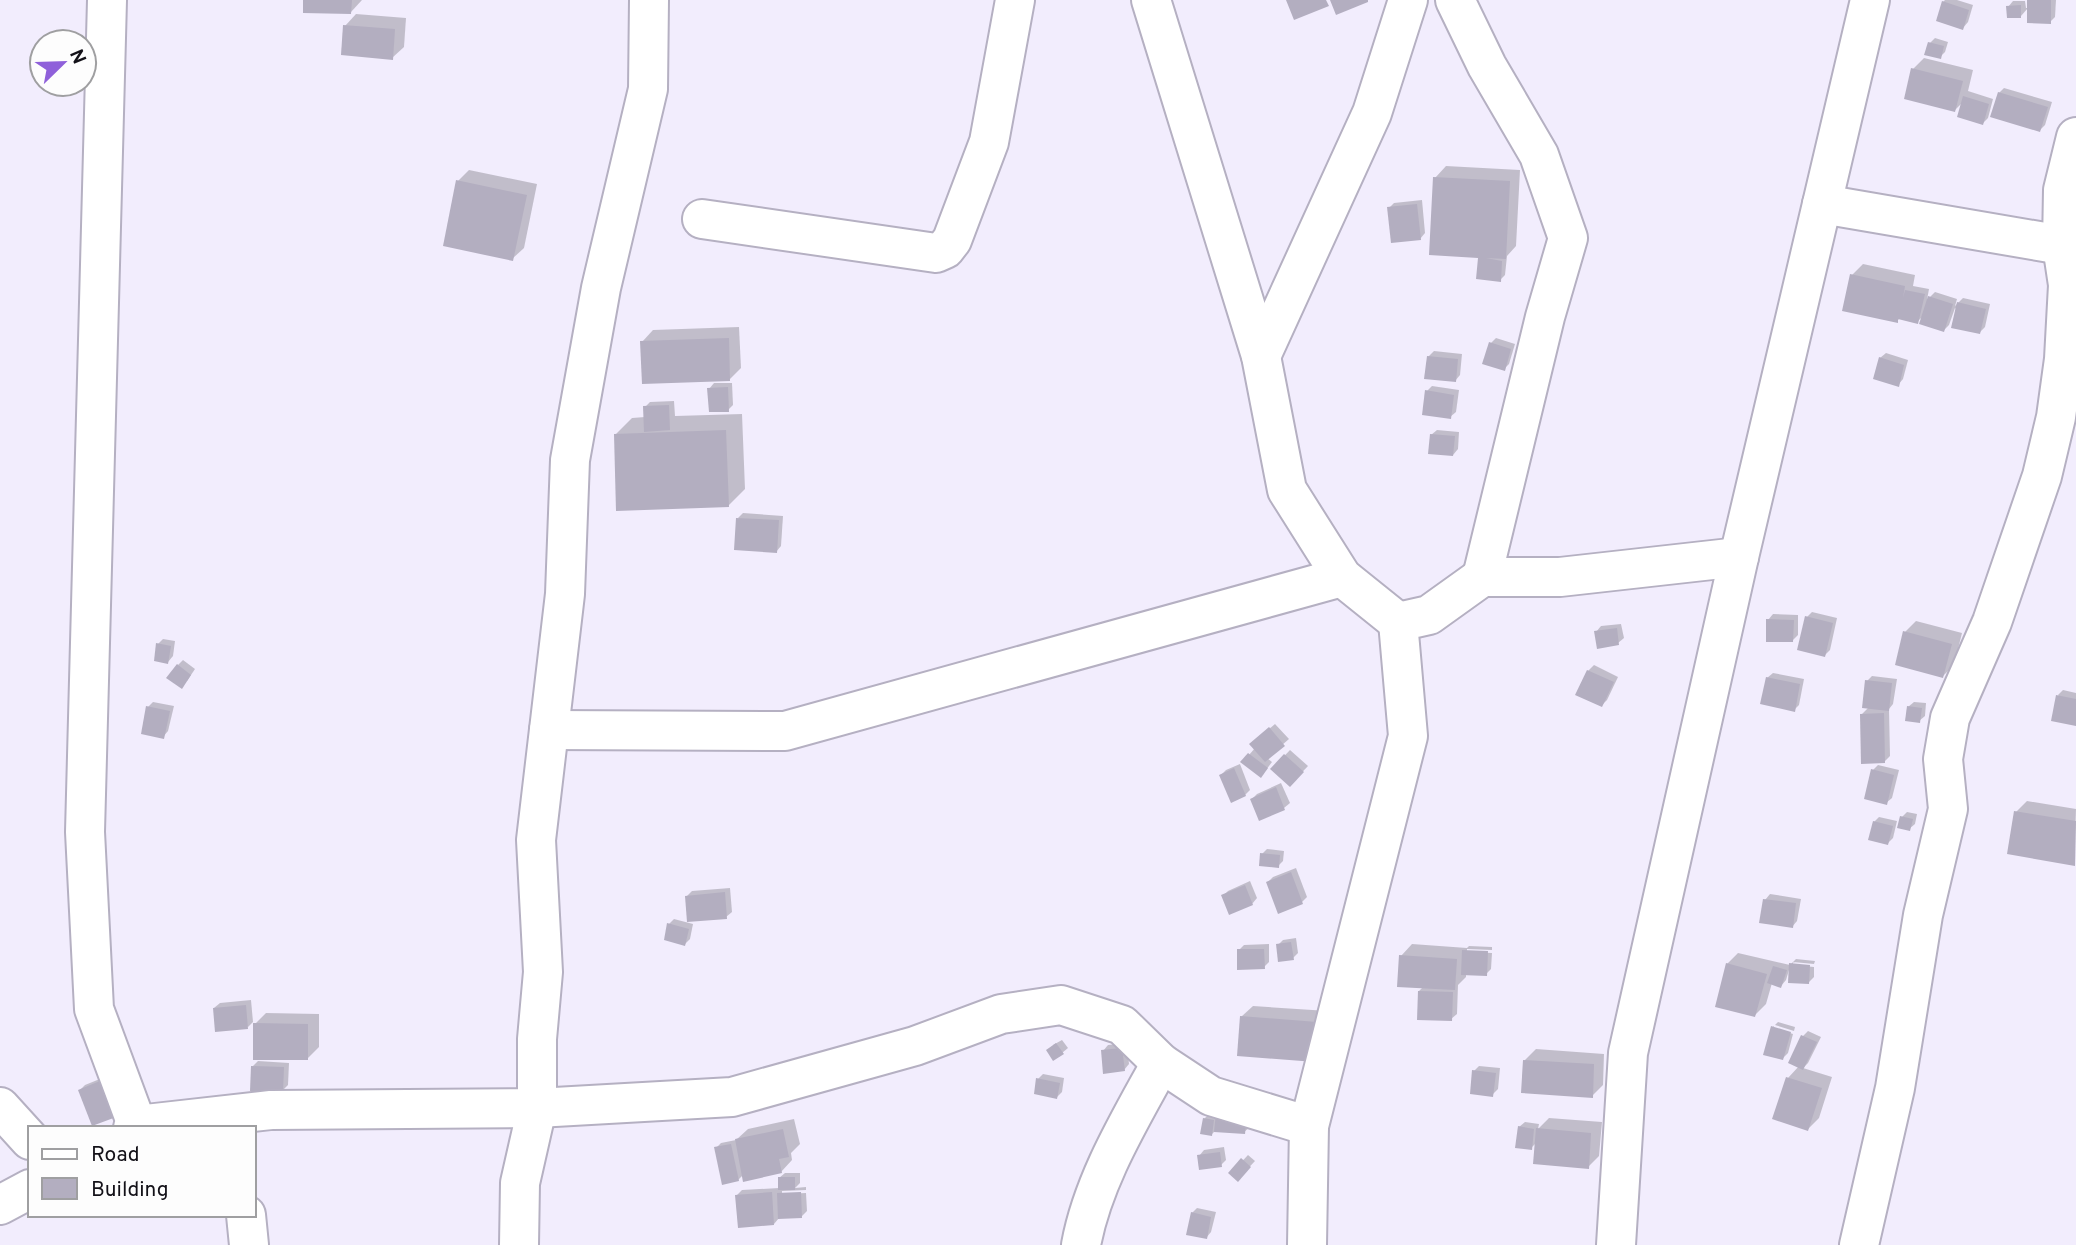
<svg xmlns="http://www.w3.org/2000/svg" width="2076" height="1245" font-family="Overpass,sans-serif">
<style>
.shadow{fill:#0003}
.building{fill:#b3aec0}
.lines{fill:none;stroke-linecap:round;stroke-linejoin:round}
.minor-casing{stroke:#b5b0c2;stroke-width:42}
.minor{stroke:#fff;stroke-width:38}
</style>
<rect width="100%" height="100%" fill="#f2edfd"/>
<g class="shadow">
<path d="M305,0H362L351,12Z"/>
<path d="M1945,0H1957L1973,5L1968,22L1963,28L1943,2Z"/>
<path d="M2029,0H2056L2055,17L2050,22Z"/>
<path d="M2013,1H2025L2026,8H2028L2021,16L2008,7Z"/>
<path d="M356,14L406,18L404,47L392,58L345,26Z"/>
<path d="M1935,38L1948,42L1945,52L1940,57L1930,43Z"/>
<path d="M1924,58L1973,70L1968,91L1993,99L1988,118L1983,123L1963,102L1955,110L1913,69Z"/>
<path d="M2004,88L2052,102L2045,125L2040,130L1999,93Z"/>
<path d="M1446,166L1520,170L1516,246L1507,256L1505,275L1500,280L1480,256L1435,178Z"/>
<path d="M469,170L537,184L524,248L512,259L458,181Z"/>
<path d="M1422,200L1425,233L1420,239L1389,208L1394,203Z"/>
<path d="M1863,264L1915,275L1913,286L1929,289L1927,300L1935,292L1957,299L1955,306L1963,298L1990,304L1985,327L1980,332L1955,308L1949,325L1944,330L1923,316L1917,322L1900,318L1897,321L1852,275Z"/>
<path d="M739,327L741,368L730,379L642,342L653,330Z"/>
<path d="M1496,338L1515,344L1509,364L1504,369L1491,343Z"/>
<path d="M1434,351L1462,354L1460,375L1455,381L1428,357Z"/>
<path d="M1886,353L1908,360L1903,379L1898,385L1880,358Z"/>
<path d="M714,383H732L733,405L728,410L709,389Z"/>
<path d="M1432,386L1459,390L1456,412L1450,417L1427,391Z"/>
<path d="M674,401L675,416L742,414L745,489L728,506L616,434L632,418L645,417V407L650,402Z"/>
<path d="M1437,430L1459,432L1458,449L1453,455L1431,435Z"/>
<path d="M743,513L783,516L781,546L776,552L738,518Z"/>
<path d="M1812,612L1837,618L1830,650L1825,655L1807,617Z"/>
<path d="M1773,614L1798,615V635L1793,640L1768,620Z"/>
<path d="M1916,621L1962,633L1954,665L1943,676L1905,632Z"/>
<path d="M1621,624L1624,638L1618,643L1596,632L1601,626Z"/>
<path d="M163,639L175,641L173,656L168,662L158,644Z"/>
<path d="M183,660L195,669L187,681L178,665Z"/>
<path d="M1594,665L1618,677L1607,700L1602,705L1578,694L1588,671Z"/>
<path d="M1773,673L1804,679L1799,705L1794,710L1767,678Z"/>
<path d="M1872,676L1897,679L1893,704L1889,709L1890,756L1884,762L1862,714L1869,707L1867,681Z"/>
<path d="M2063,690L2076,693V724L2058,695Z"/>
<path d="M153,702L174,706L168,731L163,737L148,707Z"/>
<path d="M1914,702L1926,703L1925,716L1919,721L1908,707Z"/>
<path d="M1275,724L1289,739L1267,758L1272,762L1266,770L1243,762L1255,748L1257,739Z"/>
<path d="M1290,750L1308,766L1290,785L1272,769Z"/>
<path d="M1240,764L1250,790L1245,795L1221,775L1226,770Z"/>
<path d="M1878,765L1899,770L1892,798L1886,803L1873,770Z"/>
<path d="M1281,783L1290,803L1284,808L1260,818L1252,799L1257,794Z"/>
<path d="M2027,801L2076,809L2074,864L2016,812Z"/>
<path d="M1907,812L1917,814L1915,824L1909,829L1902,817Z"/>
<path d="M1879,817L1897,821L1893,838L1888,843L1874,822Z"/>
<path d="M1267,849L1284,851L1283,861L1278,866L1262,854Z"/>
<path d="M1296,868L1307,897L1302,902L1268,882L1273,877Z"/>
<path d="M1250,881L1257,898L1252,904L1223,896L1228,891Z"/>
<path d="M730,888L732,912L726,917L686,897L692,891Z"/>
<path d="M1770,894L1801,899L1797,921L1792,927L1765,900Z"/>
<path d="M674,919L693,924L690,939L685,944L669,924Z"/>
<path d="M1296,938L1298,953L1293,958L1278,945L1283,940Z"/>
<path d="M1269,944V962L1264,967L1239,950L1244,945Z"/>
<path d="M1412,944L1467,948L1469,946L1492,947V950L1467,949V952L1492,953L1491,969L1486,974L1466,973V977L1458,985L1457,1014L1451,1019L1419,991L1424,986L1401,956Z"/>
<path d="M1738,953L1790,965L1796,959L1815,961L1814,964L1793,962V965L1814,967V977L1808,983L1789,970L1786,980L1781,986L1772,983L1766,1004L1755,1015L1727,964Z"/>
<path d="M251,1000L253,1022L248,1027L214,1008L220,1003Z"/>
<path d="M1253,1006L1328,1011L1325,1049L1241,1017Z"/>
<path d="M266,1013L319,1014V1047L308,1058L255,1024Z"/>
<path d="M1778,1022L1795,1027L1794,1031L1775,1025Z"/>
<path d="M1774,1026V1028L1793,1034L1788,1053L1783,1058L1773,1027Z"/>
<path d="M1808,1031L1821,1037L1808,1063L1803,1068L1832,1077L1819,1118L1808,1129L1788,1078L1799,1066L1790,1062L1803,1036Z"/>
<path d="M1062,1040L1068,1048L1062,1053L1053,1045Z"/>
<path d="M1127,1043L1129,1064L1124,1070L1103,1051L1108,1045Z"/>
<path d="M1536,1049L1604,1054L1603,1085L1592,1096L1524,1061Z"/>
<path d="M258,1061L289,1063L288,1085L283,1090L252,1067Z"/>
<path d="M1479,1066L1500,1068L1498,1089L1492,1095L1474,1071Z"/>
<path d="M117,1072L131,1106L80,1090L85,1085Z"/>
<path d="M1043,1074L1064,1078L1062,1092L1057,1097L1038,1079Z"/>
<path d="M1209,1114L1250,1127L1244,1132L1216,1130L1212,1134L1204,1119Z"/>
<path d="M1549,1118L1602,1122L1599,1156L1588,1167L1537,1142L1531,1148L1519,1127L1525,1122L1539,1124L1538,1129Z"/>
<path d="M794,1119L800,1144L791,1153L792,1160L781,1172L743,1175L738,1180L716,1148L721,1143L736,1140L748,1129Z"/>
<path d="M1224,1147L1226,1160L1221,1165L1199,1156L1204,1150Z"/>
<path d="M1248,1155L1255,1161L1238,1179L1231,1173Z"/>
<path d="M785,1173H800V1183L795,1188L806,1187V1190L782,1191V1194L806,1193L807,1211L802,1216L779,1218L774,1224L737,1195L742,1190L779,1188V1178Z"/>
<path d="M1197,1208L1216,1212L1211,1232L1206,1238L1192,1213Z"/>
</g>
<g class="building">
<path d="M303,0H352L351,14L303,13Z"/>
<path d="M1286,0H1326L1329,6L1294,20Z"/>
<path d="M1330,0H1368V2L1336,15Z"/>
<path d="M2027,0H2051V24L2027,23Z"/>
<path d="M1942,1L1969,10L1963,30L1936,21Z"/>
<path d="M2021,5V18H2007L2006,6Z"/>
<path d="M343,25L395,29L393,60L341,55Z"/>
<path d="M1928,42L1944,46L1941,59L1924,55Z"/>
<path d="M1911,68L1963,81L1955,112L1904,99Z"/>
<path d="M1998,92L2048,107L2040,132L1990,117Z"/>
<path d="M1963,96L1989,104L1983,125L1957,117Z"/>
<path d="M1433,177L1510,181L1506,259L1486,258L1502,261L1501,282L1476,279L1478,258L1429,255Z"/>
<path d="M456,180L527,195L513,261L443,246Z"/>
<path d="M1417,204L1421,240L1391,243L1387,207Z"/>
<path d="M1850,274L1905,286L1903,298L1905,290L1925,294L1918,324L1898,319V323L1842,311Z"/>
<path d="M1928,296L1953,304L1944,332L1919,324Z"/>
<path d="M1957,302L1986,309L1980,334L1951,328Z"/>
<path d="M729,338L730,381L642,384L640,341Z"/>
<path d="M1489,342L1511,349L1505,371L1482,364Z"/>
<path d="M1427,356L1458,359L1456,382L1424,379Z"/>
<path d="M1879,357L1904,365L1899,387L1873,379Z"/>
<path d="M728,387L729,412H709L707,388Z"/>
<path d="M1425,390L1454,395L1451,419L1422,415Z"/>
<path d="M669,405L670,430L644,432L643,406Z"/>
<path d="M726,430L729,507L616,511L614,434Z"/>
<path d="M1430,434L1455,436L1453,456L1428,454Z"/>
<path d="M736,518L779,520L777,553L734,550Z"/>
<path d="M1805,616L1833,623L1825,657L1797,650Z"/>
<path d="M1766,619L1794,620L1793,642H1766Z"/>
<path d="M1617,628L1619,645L1597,649L1594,631Z"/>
<path d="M1903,631L1952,644L1943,678L1895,665Z"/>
<path d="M156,643L171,646L168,664L154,661Z"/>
<path d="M177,664L191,675L182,689L166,678Z"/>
<path d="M1587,670L1614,682L1602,707L1575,695Z"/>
<path d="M1766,677L1800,684L1795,712L1760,704Z"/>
<path d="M1865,680L1892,683L1889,711L1862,708Z"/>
<path d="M2056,695L2076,699V726L2051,721Z"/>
<path d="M146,706L170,711L164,739L141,734Z"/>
<path d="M1907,706L1922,708L1920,723L1905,721Z"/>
<path d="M1884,713L1885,763L1861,764L1860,714Z"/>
<path d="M1269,727L1285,746L1265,762L1249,744Z"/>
<path d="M1248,753L1268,768L1261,778L1240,762Z"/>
<path d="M1284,754L1304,772L1290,787L1270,769Z"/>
<path d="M1234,768L1246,796L1231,803L1219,775Z"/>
<path d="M1871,769L1894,775L1887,805L1864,799Z"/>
<path d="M1276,787L1285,810L1259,821L1250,799Z"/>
<path d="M2014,811L2076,821L2075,866L2007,854Z"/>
<path d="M1900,816L1913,819L1910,831L1897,828Z"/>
<path d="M1873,821L1893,826L1888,845L1868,840Z"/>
<path d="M1260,853L1280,855L1279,868L1259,866Z"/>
<path d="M1291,872L1303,904L1278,914L1266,882Z"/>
<path d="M1245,885L1253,905L1229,915L1221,895Z"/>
<path d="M725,892L727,919L687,922L685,896Z"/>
<path d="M1763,899L1796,903L1793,928L1759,923Z"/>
<path d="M667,923L689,929L685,946L664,940Z"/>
<path d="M1291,942L1294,960L1278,962L1276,944Z"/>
<path d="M1237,949H1264L1265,969L1237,970Z"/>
<path d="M1462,950L1488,951L1487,976L1461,975Z"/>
<path d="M1399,955L1457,959L1455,990L1397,987Z"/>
<path d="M1726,963L1767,974L1755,1017L1715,1007Z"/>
<path d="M1789,963L1810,965L1809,984L1788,983Z"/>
<path d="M1773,966L1787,970L1781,988L1767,983Z"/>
<path d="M1418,991L1453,992L1452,1021L1417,1020Z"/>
<path d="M246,1005L248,1029L215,1032L213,1008Z"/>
<path d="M1240,1016L1317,1022L1315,1062L1237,1056Z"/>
<path d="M253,1023L308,1024V1060H253Z"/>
<path d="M1771,1026L1791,1032L1783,1060L1763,1055Z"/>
<path d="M1801,1035L1817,1042L1803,1070L1788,1063Z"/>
<path d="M1056,1043L1064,1054L1053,1061L1046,1050Z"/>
<path d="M1122,1048L1125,1071L1103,1074L1101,1050Z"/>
<path d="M1523,1060L1594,1064L1593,1098L1521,1093Z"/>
<path d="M251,1066L284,1067L283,1092L250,1091Z"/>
<path d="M1472,1070L1496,1073L1493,1097L1470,1094Z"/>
<path d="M112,1076L127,1113L92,1126L78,1090Z"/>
<path d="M1786,1077L1822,1088L1808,1131L1772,1119Z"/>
<path d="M1036,1078L1060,1083L1057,1099L1034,1094Z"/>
<path d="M1216,1113L1247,1115L1245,1134L1214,1132Z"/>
<path d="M1203,1118L1214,1120L1212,1136L1200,1134Z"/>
<path d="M1518,1126L1534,1129L1532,1150L1515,1148Z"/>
<path d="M1536,1128L1591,1133L1589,1169L1533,1164Z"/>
<path d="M783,1129L789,1157L779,1159L782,1173L743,1182L735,1139Z"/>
<path d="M731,1144L739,1181L722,1185L714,1147Z"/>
<path d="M1220,1152L1222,1167L1199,1170L1197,1155Z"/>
<path d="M1241,1158L1251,1167L1238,1182L1228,1173Z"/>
<rect x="778" y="1177" width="17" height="13"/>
<path d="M772,1192L774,1225L738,1228L735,1195Z"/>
<path d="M801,1192L802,1218L778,1219L777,1193Z"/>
<path d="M1191,1212L1211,1217L1207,1239L1186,1235Z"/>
</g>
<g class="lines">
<defs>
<g id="minor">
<path d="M107,0L85,832L94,1009L137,1125"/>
<path d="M1151,0L1261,356L1287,490L1342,577L1398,622"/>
<path d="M1455,0L1487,66L1539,155L1568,238L1545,317L1482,577"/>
<path d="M1822,204L2062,245"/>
<path d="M702,219L936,253L945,249L952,240L989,142L1015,0"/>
<path d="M1261,356L1372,113L1408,0"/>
<path d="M549,730L785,731L1342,577"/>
<path d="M0,1107L30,1140"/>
<path d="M133,1128L137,1125L271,1110L537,1108L732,1097L915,1046L1001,1014L1061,1005L1122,1025L1161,1063L1211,1096L1309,1126"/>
<path d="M0,1205L30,1189"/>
<path d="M246,1215L249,1245"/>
<path d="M519,1245L520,1183L537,1108V1039L543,972L536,840L565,594L570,460L601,288L648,89L649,0"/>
<path d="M1081,1245C1093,1180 1130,1120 1161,1063"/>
<path d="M1307,1245L1309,1126L1408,736L1398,622L1429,615L1482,577H1560L1739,557"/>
<path d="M1616,1245L1628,1053L1739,557L1870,0"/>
<path d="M1859,1245L1895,1088L1923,915L1948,809L1943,759L1950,718L1992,622L2042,476L2056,417L2064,359L2068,285L2062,245L2063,190L2076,137"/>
</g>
</defs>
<use href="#minor" class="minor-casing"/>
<use href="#minor" class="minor"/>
</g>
<rect x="28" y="1126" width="228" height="91" fill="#fdfdfd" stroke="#9f9fa1" stroke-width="2"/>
<rect x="42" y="1149" width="35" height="10" fill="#ffffff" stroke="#9f9fa1" stroke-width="2"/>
<text x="91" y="1161" font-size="21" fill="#131118">Road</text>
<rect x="42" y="1178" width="35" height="21" fill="#b3aec0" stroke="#9f9fa1" stroke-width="2"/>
<text x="91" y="1196" font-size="21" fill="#131118">Building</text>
<g transform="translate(63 63) rotate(67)"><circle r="33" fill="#fdfdfd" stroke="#9f9fa1" stroke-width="2"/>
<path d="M0-5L12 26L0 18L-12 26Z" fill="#8f60da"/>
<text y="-10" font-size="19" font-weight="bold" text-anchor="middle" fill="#131118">N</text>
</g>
</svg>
